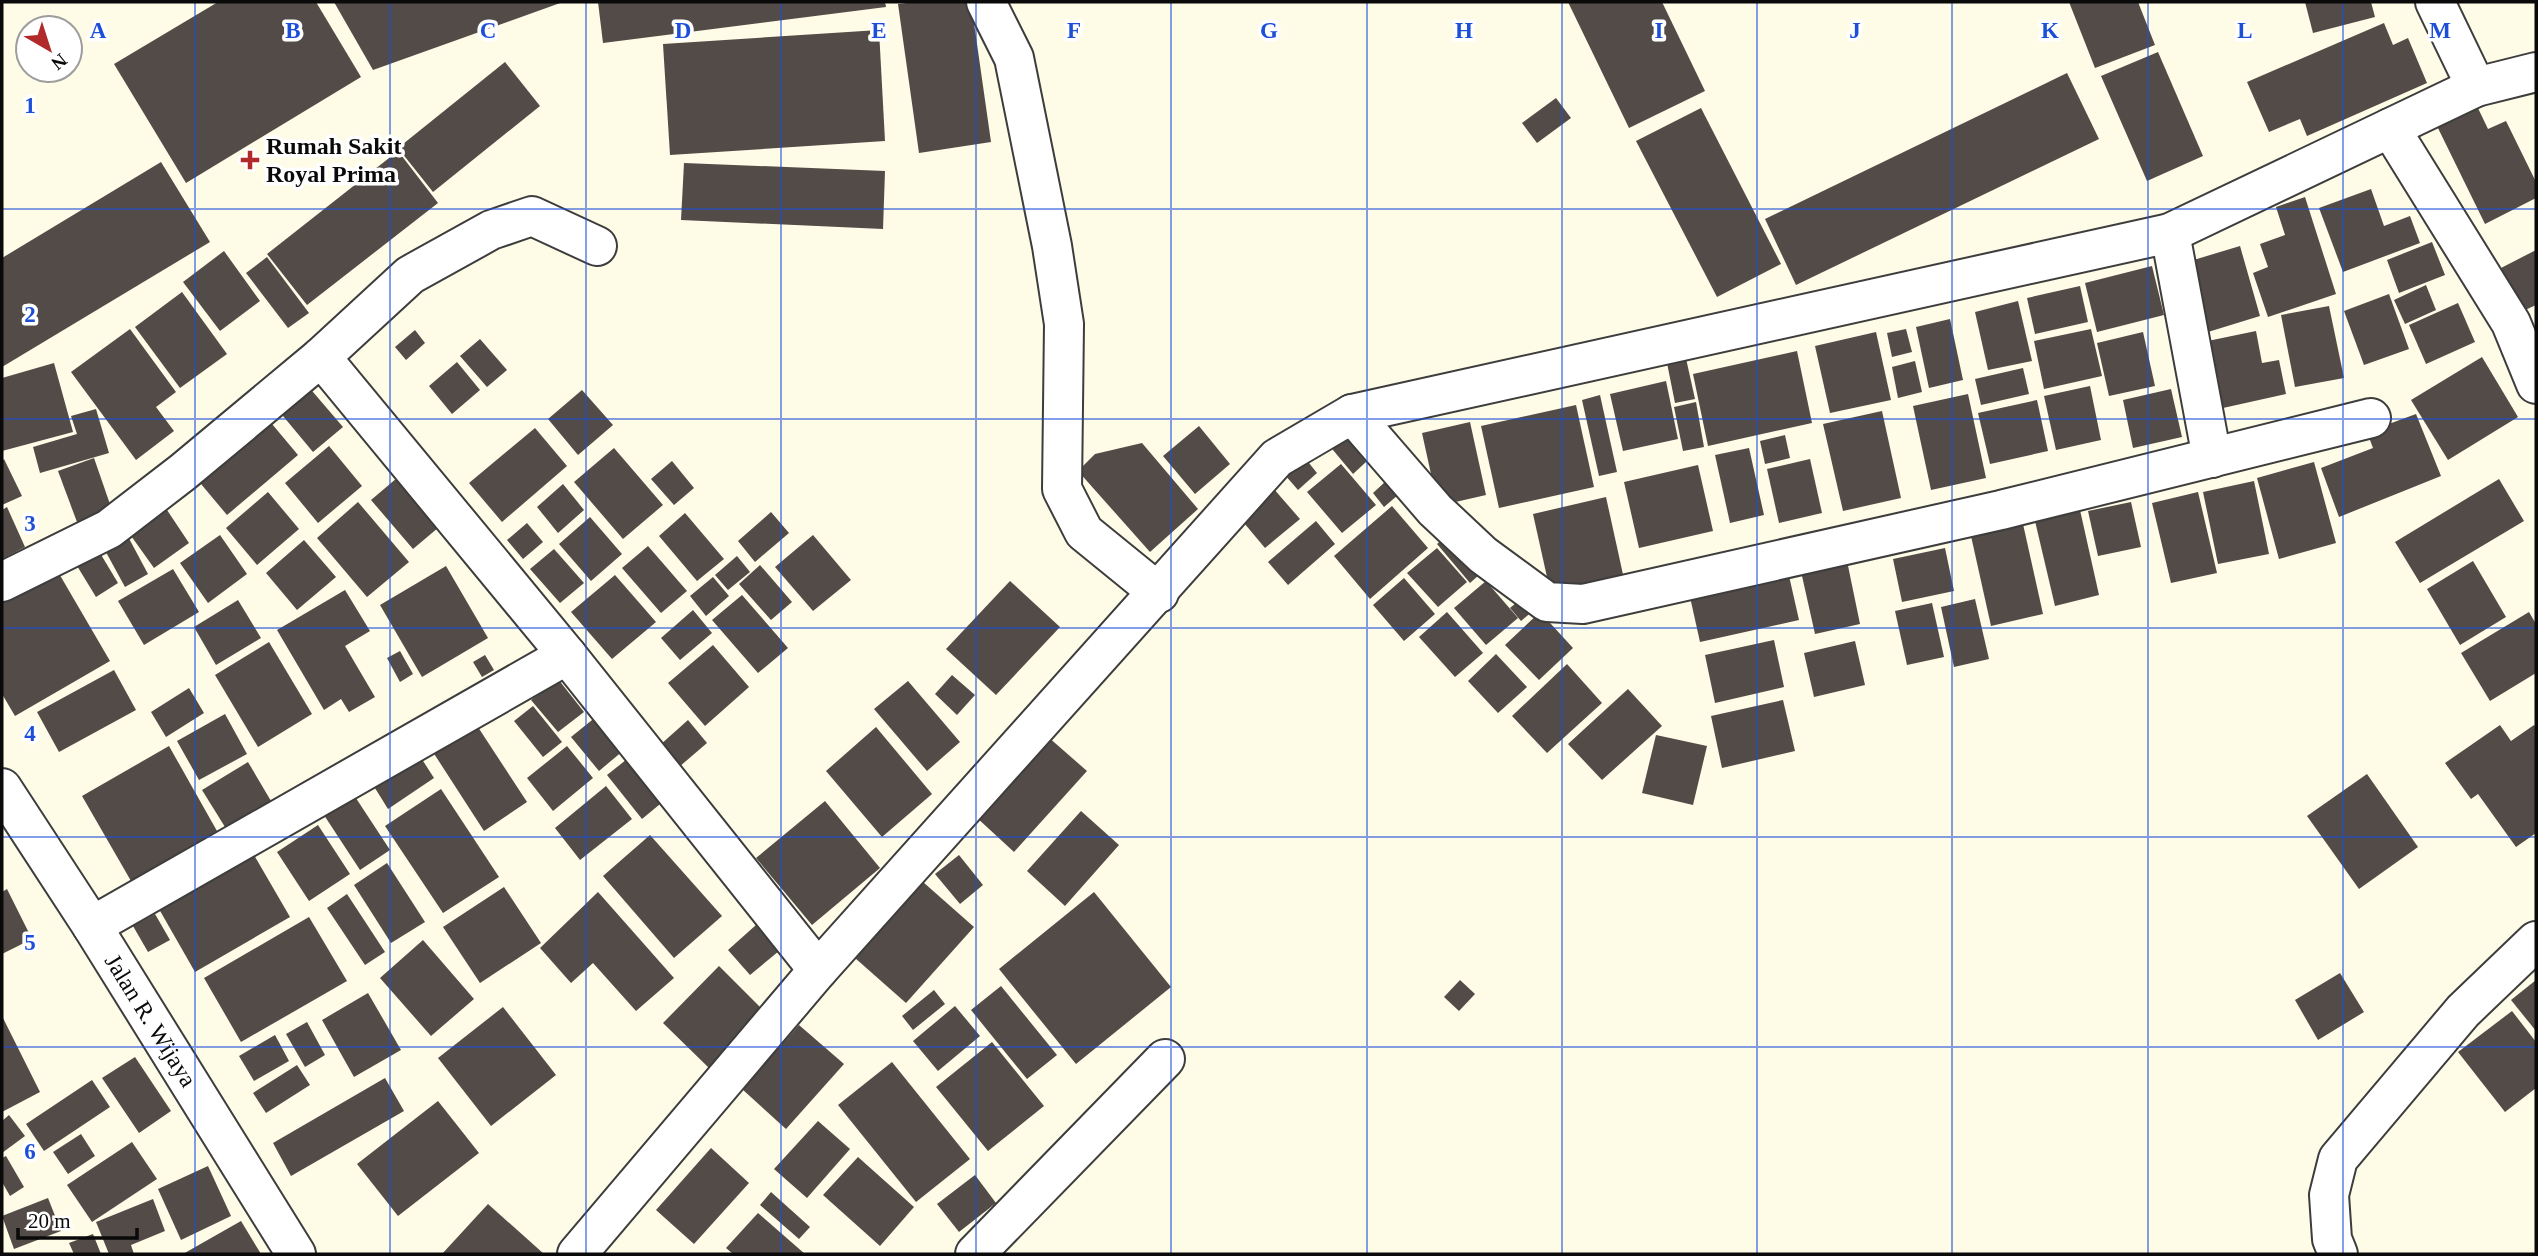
<svg xmlns="http://www.w3.org/2000/svg" width="2538" height="1256" font-family="Georgia,serif">
<style>
.building{fill:#524b47}
.lines{fill:none;stroke-linecap:round;stroke-linejoin:round}
.minor-casing{stroke:#3d3d3d;stroke-width:42}
.minor{stroke:#fff;stroke-width:38}
.grid{fill:none;stroke:#1d4ed8;stroke-width:2;stroke-opacity:0.55}
.poi-dot{fill:#b22929;stroke:#fff;stroke-width:2.5}
.labels{text-anchor:middle;dominant-baseline:central;stroke-width:7;stroke-linejoin:round;paint-order:stroke}
.poi-label{font-size:24px;font-weight:bold;fill:#0a0a0a;stroke:#fff;text-anchor:start}
.street-label{font-size:24px;fill:#0a0a0a;stroke:#fff}
.grid-label{font-size:23px;text-anchor:middle;font-weight:bold;fill:#1d4ed8;stroke:#fff;stroke-width:7;stroke-linejoin:round;paint-order:stroke}
</style>
<rect width="100%" height="100%" fill="#fefbe7"/>
<g class="building">
<path d="M218,2H316L361,77L186,183L114,64Z"/>
<path d="M334,2H563L373,70Z"/>
<path d="M598,2H885L886,7L603,43Z"/>
<path d="M915,2H971L991,142L919,153L898,4Z"/>
<path d="M1568,2H1662L1705,91L1629,128Z"/>
<path d="M2069,2H2138L2155,45L2095,68Z"/>
<path d="M2305,2H2371L2375,17L2313,33Z"/>
<path d="M2384,23L2393,45L2408,38L2427,83L2307,136L2300,119L2269,132L2247,82Z"/>
<path d="M879,30L885,141L670,155L663,44Z"/>
<path d="M2158,52L2203,156L2147,181L2101,76Z"/>
<path d="M505,62L540,106L433,192L398,148Z"/>
<path d="M2067,73L2099,139L1796,285L1765,219Z"/>
<path d="M1556,98L1571,118L1537,143L1522,123Z"/>
<path d="M2476,104L2488,129L2506,121L2536,182V198L2485,224L2436,124Z"/>
<path d="M1701,108L1781,264L1717,297L1636,141Z"/>
<path d="M398,151L438,203L307,305L267,254Z"/>
<path d="M161,162L210,242L2,367V258Z"/>
<path d="M684,163L885,171L883,229L681,220Z"/>
<path d="M2371,189L2384,226L2410,216L2420,243L2343,272L2319,208Z"/>
<path d="M2305,197L2336,294L2268,317L2253,273L2268,267L2260,244L2285,235L2276,207Z"/>
<path d="M2432,242L2445,275L2399,293L2387,260Z"/>
<path d="M2240,246L2260,316L2208,332L2187,262Z"/>
<path d="M2536,250V305L2523,311L2501,268Z"/>
<path d="M224,251L260,301L220,331L183,282Z"/>
<path d="M267,257L309,313L288,328L246,273Z"/>
<path d="M2152,266L2164,315L2097,332L2085,283Z"/>
<path d="M2426,285L2436,310L2405,324L2394,300Z"/>
<path d="M2080,286L2088,322L2035,334L2027,298Z"/>
<path d="M182,292L227,354L180,388L135,327Z"/>
<path d="M2389,294L2409,349L2364,365L2344,311Z"/>
<path d="M2018,301L2032,361L1988,370L1975,312Z"/>
<path d="M2458,303L2475,342L2426,364L2409,325Z"/>
<path d="M2329,306L2344,378L2295,387L2281,315Z"/>
<path d="M1950,319L1963,380L1929,388L1916,327Z"/>
<path d="M130,329L176,392L156,407L174,431L136,460L71,372Z"/>
<path d="M1906,329L1912,352L1892,357L1887,333Z"/>
<path d="M2091,329L2102,376L2044,389L2034,341Z"/>
<path d="M415,330L425,343L406,360L395,347Z"/>
<path d="M2256,331L2262,363L2279,360L2286,394L2223,408L2218,378L2206,381L2198,343Z"/>
<path d="M1876,332L1891,400L1830,413L1815,346Z"/>
<path d="M2143,332L2155,386L2109,396L2097,343Z"/>
<path d="M480,339L507,370L487,387L460,356Z"/>
<path d="M1797,351L1812,423L1708,446L1693,374Z"/>
<path d="M1685,354L1695,399L1675,403L1666,358Z"/>
<path d="M2482,357L2518,417L2448,460L2411,400Z"/>
<path d="M1915,361L1922,392L1898,398L1892,367Z"/>
<path d="M457,362L480,390L452,414L429,386Z"/>
<path d="M54,363L73,432L2,451V378Z"/>
<path d="M2023,368L2029,394L1981,405L1975,379Z"/>
<path d="M1666,381L1678,439L1623,451L1610,394Z"/>
<path d="M307,385L343,427L313,452L278,410Z"/>
<path d="M2090,386L2101,440L2056,450L2044,396Z"/>
<path d="M2171,389L2182,437L2133,448L2123,400Z"/>
<path d="M582,390L613,425L578,455L548,419Z"/>
<path d="M1968,394L1986,478L1931,490L1913,406Z"/>
<path d="M1600,395L1617,472L1599,476L1582,400Z"/>
<path d="M2037,400L2048,451L1990,464L1978,413Z"/>
<path d="M1696,402L1704,447L1683,451L1674,407Z"/>
<path d="M1576,405L1594,487L1499,508L1481,426Z"/>
<path d="M96,409L109,453L40,473L33,447L77,434L71,416Z"/>
<path d="M1882,411L1901,498L1843,511L1823,424Z"/>
<path d="M2416,414L2441,476L2339,517L2321,468L2373,448L2367,432Z"/>
<path d="M267,418L298,455L227,515L196,478Z"/>
<path d="M1470,422L1486,495L1438,506L1422,433Z"/>
<path d="M1199,426L1230,464L1195,494L1163,456Z"/>
<path d="M535,428L567,466L502,522L469,483Z"/>
<path d="M1342,432L1366,462L1353,474L1328,444Z"/>
<path d="M1785,435L1790,458L1765,464L1760,441Z"/>
<path d="M1142,443L1198,509L1150,552L1078,471L1095,454Z"/>
<path d="M329,446L362,486L318,523L285,483Z"/>
<path d="M614,448L663,505L623,539L574,482Z"/>
<path d="M1749,448L1764,515L1730,523L1715,455Z"/>
<path d="M94,458L112,510L77,522L58,471Z"/>
<path d="M1305,458L1317,473L1298,490L1285,475Z"/>
<path d="M4,459L22,496L2,505V461Z"/>
<path d="M1810,459L1822,513L1779,523L1767,469Z"/>
<path d="M672,461L694,488L674,505L651,479Z"/>
<path d="M2314,462L2336,543L2279,559L2257,478Z"/>
<path d="M1341,464L1376,505L1342,533L1307,492Z"/>
<path d="M1698,465L1713,531L1639,548L1624,482Z"/>
<path d="M410,467L451,517L413,549L371,500Z"/>
<path d="M2499,479L2524,521L2420,583L2395,542Z"/>
<path d="M1386,481L1398,495L1384,507L1373,493Z"/>
<path d="M2254,481L2269,554L2218,564L2203,492Z"/>
<path d="M563,484L584,510L558,533L537,507Z"/>
<path d="M1273,488L1300,519L1265,548L1239,517Z"/>
<path d="M268,492L299,529L257,565L226,528Z"/>
<path d="M2198,492L2217,573L2171,583L2152,503Z"/>
<path d="M1606,497L1624,579L1551,595L1533,514Z"/>
<path d="M161,501L189,543L154,568L124,526Z"/>
<path d="M358,502L409,562L367,597L317,538Z"/>
<path d="M2131,502L2141,547L2098,556L2088,511Z"/>
<path d="M1392,506L1428,548L1370,599L1334,556Z"/>
<path d="M7,507L25,547L2,559V510Z"/>
<path d="M2080,510L2099,595L2055,606L2035,521Z"/>
<path d="M771,512L789,533L755,562L738,541Z"/>
<path d="M685,513L724,559L697,581L659,536Z"/>
<path d="M590,517L622,554L591,581L559,544Z"/>
<path d="M1316,521L1335,544L1288,585L1268,562Z"/>
<path d="M527,523L543,542L523,559L507,540Z"/>
<path d="M2023,524L2043,614L1991,626L1971,536Z"/>
<path d="M1455,529L1488,567L1470,583L1437,544Z"/>
<path d="M125,531L148,574L125,587L101,543Z"/>
<path d="M220,535L247,574L208,603L180,563Z"/>
<path d="M813,535L851,580L813,611L775,567Z"/>
<path d="M304,540L336,577L297,610L266,573Z"/>
<path d="M94,543L118,583L96,597L71,556Z"/>
<path d="M648,546L687,591L661,613L622,568Z"/>
<path d="M1437,548L1467,582L1438,607L1407,573Z"/>
<path d="M1945,548L1954,591L1902,602L1893,559Z"/>
<path d="M554,549L584,583L560,603L530,569Z"/>
<path d="M737,556L750,572L728,590L715,575Z"/>
<path d="M1846,556L1860,624L1815,634L1800,567Z"/>
<path d="M2473,561L2506,617L2460,645L2427,589Z"/>
<path d="M54,565L110,661L15,716L2,694V595Z"/>
<path d="M760,565L792,602L771,620L739,584Z"/>
<path d="M446,566L488,638L422,677L380,605Z"/>
<path d="M1787,567L1799,620L1700,642L1688,588Z"/>
<path d="M173,569L199,612L144,645L118,601Z"/>
<path d="M615,575L656,622L612,659L571,612Z"/>
<path d="M713,577L729,596L706,616L690,596Z"/>
<path d="M1404,578L1435,614L1404,641L1373,605Z"/>
<path d="M1010,581L1060,627L996,695L946,649Z"/>
<path d="M1486,581L1518,618L1486,645L1454,608Z"/>
<path d="M345,590L370,631L345,646L375,697L349,712L341,699L324,710L277,630Z"/>
<path d="M1530,591L1541,604L1521,621L1510,608Z"/>
<path d="M742,595L788,648L758,673L712,620Z"/>
<path d="M1975,599L1989,659L1954,667L1941,607Z"/>
<path d="M238,600L261,638L216,665L194,627Z"/>
<path d="M1932,603L1944,657L1907,665L1895,611Z"/>
<path d="M693,610L712,633L680,660L661,638Z"/>
<path d="M1447,612L1483,653L1455,677L1419,637Z"/>
<path d="M1540,612L1573,648L1539,680L1505,645Z"/>
<path d="M2529,612L2536,624V673L2490,701L2461,653Z"/>
<path d="M1774,640L1784,687L1715,703L1705,655Z"/>
<path d="M1855,641L1865,685L1814,697L1804,653Z"/>
<path d="M269,642L312,714L258,747L215,675Z"/>
<path d="M713,645L749,687L705,726L668,683Z"/>
<path d="M400,651L413,674L400,682L387,658Z"/>
<path d="M1496,654L1527,687L1498,713L1468,681Z"/>
<path d="M485,655L494,670L482,677L473,662Z"/>
<path d="M1567,664L1602,703L1547,753L1512,716Z"/>
<path d="M114,670L136,710L59,752L37,712Z"/>
<path d="M952,675L975,695L957,715L935,694Z"/>
<path d="M558,679L584,712L558,732L531,700Z"/>
<path d="M908,681L960,742L927,771L874,709Z"/>
<path d="M189,688L204,713L166,737L151,712Z"/>
<path d="M1628,689L1662,726L1602,780L1568,744Z"/>
<path d="M1783,700L1795,751L1722,768L1711,716Z"/>
<path d="M533,706L562,742L543,757L514,721Z"/>
<path d="M225,714L247,754L199,780L177,741Z"/>
<path d="M597,716L624,750L599,771L571,737Z"/>
<path d="M688,720L707,743L679,767L660,745Z"/>
<path d="M474,721L527,802L484,831L431,749Z"/>
<path d="M2500,725L2511,741L2534,725L2536,728V833L2516,847L2478,794L2471,799L2445,763Z"/>
<path d="M876,727L932,794L882,837L826,771Z"/>
<path d="M1656,735L1707,746L1693,805L1642,793Z"/>
<path d="M1047,736L1087,771L1014,852L975,816Z"/>
<path d="M169,746L217,831L131,881L82,796Z"/>
<path d="M567,746L593,778L553,811L527,778Z"/>
<path d="M416,750L434,778L388,809L370,780Z"/>
<path d="M636,752L671,795L642,819L607,775Z"/>
<path d="M248,762L271,801L225,827L202,790Z"/>
<path d="M2367,774L2418,847L2359,889L2307,816Z"/>
<path d="M606,786L632,819L580,860L555,828Z"/>
<path d="M350,789L390,850L360,870L320,809Z"/>
<path d="M441,789L499,877L443,913L385,826Z"/>
<path d="M825,801L880,868L812,925L756,858Z"/>
<path d="M1081,811L1119,845L1065,906L1027,871Z"/>
<path d="M318,825L350,874L309,901L277,852Z"/>
<path d="M650,835L722,916L674,958L603,876Z"/>
<path d="M254,855L290,917L195,972L159,909Z"/>
<path d="M959,855L983,885L960,904L935,874Z"/>
<path d="M387,863L425,922L391,943L354,885Z"/>
<path d="M923,882L974,927L906,1003L855,958Z"/>
<path d="M504,887L541,943L480,983L443,927Z"/>
<path d="M7,889L32,939L2,954V892Z"/>
<path d="M598,892L674,978L636,1011L593,963L571,983L540,948Z"/>
<path d="M1094,892L1171,987L1076,1064L999,969Z"/>
<path d="M347,894L385,952L365,965L327,908Z"/>
<path d="M155,914L170,940L148,952L133,926Z"/>
<path d="M309,917L347,981L241,1042L204,978Z"/>
<path d="M756,925L779,951L750,975L728,950Z"/>
<path d="M423,940L474,999L431,1036L380,978Z"/>
<path d="M719,966L765,1012L709,1068L663,1023Z"/>
<path d="M2340,973L2364,1012L2318,1040L2295,1000Z"/>
<path d="M1460,980L1475,994L1459,1011L1444,997Z"/>
<path d="M2536,980V1031L2511,1000Z"/>
<path d="M1001,986L1057,1055L1027,1079L971,1010Z"/>
<path d="M934,990L945,1004L913,1030L902,1016Z"/>
<path d="M368,993L401,1050L354,1077L322,1020Z"/>
<path d="M955,1006L980,1036L938,1071L913,1041Z"/>
<path d="M503,1007L556,1075L491,1126L438,1058Z"/>
<path d="M2512,1011L2536,1042V1088L2505,1112L2458,1052Z"/>
<path d="M2,1016L40,1092L2,1112Z"/>
<path d="M307,1022L325,1055L305,1067L286,1034Z"/>
<path d="M799,1025L844,1064L786,1129L742,1089Z"/>
<path d="M275,1035L289,1061L254,1081L239,1056Z"/>
<path d="M992,1042L1044,1106L988,1151L936,1087Z"/>
<path d="M135,1057L171,1111L139,1133L102,1078Z"/>
<path d="M892,1062L970,1159L916,1202L838,1105Z"/>
<path d="M297,1065L310,1085L266,1113L253,1093Z"/>
<path d="M385,1078L404,1111L291,1176L273,1143Z"/>
<path d="M92,1080L110,1107L44,1151L26,1124Z"/>
<path d="M438,1101L479,1153L398,1216L357,1164Z"/>
<path d="M9,1115L25,1136L2,1153V1121Z"/>
<path d="M818,1121L850,1149L807,1198L774,1169Z"/>
<path d="M81,1134L95,1156L68,1174L53,1152Z"/>
<path d="M132,1142L157,1179L92,1222L67,1185Z"/>
<path d="M711,1148L749,1183L694,1244L656,1210Z"/>
<path d="M6,1156L24,1187L10,1196L2,1182V1158Z"/>
<path d="M858,1157L914,1207L880,1246L823,1195Z"/>
<path d="M208,1166L231,1216L181,1240L158,1189Z"/>
<path d="M975,1175L996,1203L959,1232L937,1204Z"/>
<path d="M771,1192L810,1227L799,1239L760,1205Z"/>
<path d="M48,1198L61,1231L14,1249L2,1216Z"/>
<path d="M153,1199L165,1231L131,1245L134,1254H109L96,1222Z"/>
<path d="M488,1204L544,1254H442Z"/>
<path d="M758,1213L805,1254H733L726,1248Z"/>
<path d="M241,1221L261,1254H183Z"/>
<path d="M93,1234L101,1254H74L69,1243Z"/>
</g>
<g class="lines">
<defs>
<g id="minor">
<path d="M986,2L1014,58L1052,246L1064,324L1062,489L1084,532L1159,593"/>
<path d="M2435,2L2476,87"/>
<path d="M2390,128L2511,323L2536,384"/>
<path d="M2170,233L2212,458"/>
<path d="M321,357L567,655L818,970"/>
<path d="M1352,414L1435,510L1483,555L1547,602L1583,604L2001,510L2371,418"/>
<path d="M2,582L109,529L183,472L321,357L410,275L491,230L532,216L597,246"/>
<path id="s1" d="M2,788L92,926L296,1254"/>
<path d="M92,926L567,655"/>
<path d="M577,1254L818,970L1277,458L1352,414L2170,233L2476,87L2536,72"/>
<path d="M975,1254L1165,1059"/>
<path d="M2338,1254L2332,1239L2329,1195L2338,1159L2463,1011L2536,941"/>
</g>
</defs>
<use href="#minor" class="minor-casing"/>
<use href="#minor" class="minor"/>
</g>
<path class="grid" d="M195,2V1254M390,2V1254M586,2V1254M781,2V1254M976,2V1254M1171,2V1254M1367,2V1254M1562,2V1254M1757,2V1254M1952,2V1254M2148,2V1254M2343,2V1254M2,209H2536M2,419H2536M2,628H2536M2,837H2536M2,1047H2536"/>
<path class="poi-dot" d="M246.5 149.5h7v7h7v7h-7v7h-7v-7h-7v-7h7z"/>
<g class="labels">
<g class="poi-label">
<text x="266" y="146">Rumah Sakit<tspan x="266" dy="28">Royal Prima</tspan></text>
</g>
<g class="street-label">
<text stroke="none"><textPath href="#s1" startOffset="276">Jalan R. Wijaya</textPath></text>
</g>
</g>
<g class="grid-label">
<text x="98" y="38">A</text>
<text x="293" y="38">B</text>
<text x="488" y="38">C</text>
<text x="683" y="38">D</text>
<text x="879" y="38">E</text>
<text x="1074" y="38">F</text>
<text x="1269" y="38">G</text>
<text x="1464" y="38">H</text>
<text x="1659" y="38">I</text>
<text x="1855" y="38">J</text>
<text x="2050" y="38">K</text>
<text x="2245" y="38">L</text>
<text x="2440" y="38">M</text>
<text x="30" y="113">1</text>
<text x="30" y="322">2</text>
<text x="30" y="531">3</text>
<text x="30" y="741">4</text>
<text x="30" y="950">5</text>
<text x="30" y="1159">6</text>
</g>
<rect width="2538" height="1256" fill="none" stroke="#0a0a0a" stroke-width="7"/>
<g transform="translate(49 49) rotate(141)"><circle r="33" fill="#ffffff" stroke="#9d9d9d" stroke-width="2"/>
<path d="M0-5L12 26L0 18L-12 26Z" fill="#b22929"/>
<text y="-10" font-size="19" font-weight="bold" text-anchor="middle" fill="#0a0a0a">N</text>
</g>
<path d="M18 1228v10h119v-10" fill="none" stroke="#0a0a0a" stroke-width="3.5"/>
<text x="28" y="1228" font-size="21" fill="#0a0a0a" stroke="#ffffff" stroke-width="5" paint-order="stroke">20 m</text>
</svg>
